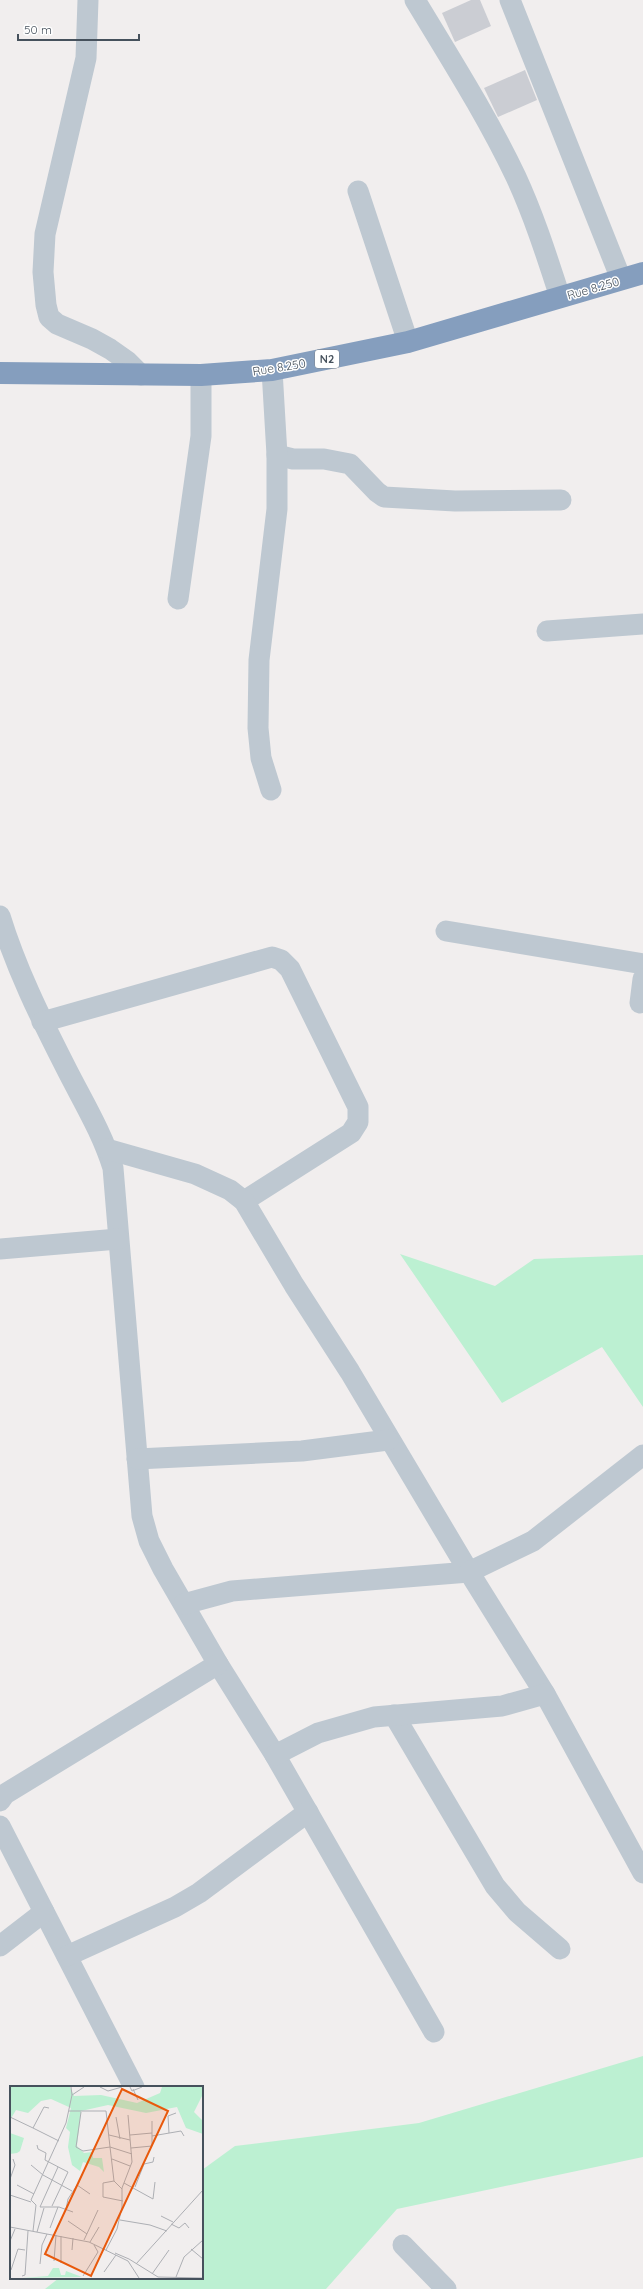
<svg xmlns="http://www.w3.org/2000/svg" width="643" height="2289" font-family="Quicksand,sans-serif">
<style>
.green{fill:#bcf0d2}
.building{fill:#cbcdd3}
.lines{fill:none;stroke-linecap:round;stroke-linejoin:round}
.minor{stroke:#bec8d1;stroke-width:21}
.highway{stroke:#859ebe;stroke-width:22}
.labels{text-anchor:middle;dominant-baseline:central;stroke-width:3;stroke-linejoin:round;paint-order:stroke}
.shield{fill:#fff;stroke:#7e858d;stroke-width:1}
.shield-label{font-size:11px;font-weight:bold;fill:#46515c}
.street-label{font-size:12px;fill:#46515c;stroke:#fff}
.inset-road{fill:none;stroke:#adafb4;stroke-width:1}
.view{fill:#e8590c;fill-opacity:0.15;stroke:#e8590c;stroke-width:2}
.inset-edge{fill:none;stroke:#46515c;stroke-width:2}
</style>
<rect width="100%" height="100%" fill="#f1eeee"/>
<g class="green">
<path d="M400,1254L495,1286L534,1259L643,1255V1407L602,1347L502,1403Z"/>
<path d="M643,2056V2157L397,2209L326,2289H45L59,2278H202V2170L235,2146L419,2123Z"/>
</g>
<g class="building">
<path d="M471,0H480L491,26L455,42L442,13Z"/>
<path d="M525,70L537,100L498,117L484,88Z"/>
</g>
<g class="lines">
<g class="minor">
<path d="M88,0L86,58L45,234L43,272L46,305L49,317L57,324L92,339L110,349L127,361L141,375"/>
<path d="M415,0C450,58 487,116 516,177C534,216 547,257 560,297"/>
<path d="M510,0L621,279"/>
<path d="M358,191L408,342"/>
<path d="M277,455L293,459H324L350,464L377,492L384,497L455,501L561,500"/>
<path d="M178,599L201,436V375"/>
<path d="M547,631L643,624"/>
<path d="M271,790L261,758L258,728L259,660L277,509V455L272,370"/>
<path d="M0,916C16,968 40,1017 65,1066C82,1100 102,1132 113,1168L142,1516L149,1541L163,1569L218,1664L275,1755L434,2032"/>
<path d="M446,931L643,964"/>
<path d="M640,1003L643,979"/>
<path d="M42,1022L272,957L281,960L290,969L358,1107V1122L351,1133L244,1201"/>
<path d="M107,1149L195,1174L230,1190L244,1201L294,1285L350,1372L469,1572L232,1591L184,1604"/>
<path d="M0,1249L118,1239"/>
<path d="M643,1455L533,1541L469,1572L545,1694L643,1873"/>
<path d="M137,1459L302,1451L388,1440"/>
<path d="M394,1715L495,1886L517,1912L560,1949"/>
<path d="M275,1755L318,1733L374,1717L502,1706L545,1694"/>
<path d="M0,1801L5,1794L218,1664"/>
<path d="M0,1826L134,2087"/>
<path d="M0,1946L44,1912"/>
<path d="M67,1956L175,1907L199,1893L308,1812"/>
<path d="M403,2245L446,2289"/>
</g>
<path class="highway" d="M0,373L201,375L272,370L408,342L643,273"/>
</g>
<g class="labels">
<rect class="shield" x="315" y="350" width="24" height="18" rx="3"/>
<g class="shield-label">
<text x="327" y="359">N2</text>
</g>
<g class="street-label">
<text transform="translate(593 288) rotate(-16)">Rue 8.250</text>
<text transform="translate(279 367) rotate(-9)">Rue 8.250</text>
</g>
</g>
<g transform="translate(10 2086)">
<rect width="193" height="193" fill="#f1eeee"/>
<path d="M0,1H60L64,10L91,9L127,17L150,7L152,1H193V8L184,26L193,35V48L176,42L167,21L136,27L98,19L71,25L67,60L74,67L82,66L83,72H92L94,86L89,81L73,76L70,85L62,79L58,61L60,46L56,42L61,22L41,13L31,15L18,27L6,24L0,34ZM0,47L14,52L10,65L7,67L0,68ZM43,182H49L51,189H55L56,185L72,191L12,192L38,190Z" fill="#bcf0d2"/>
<path class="inset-road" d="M90,1L98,5L112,1M120,1L122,5L132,1M123,3L128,14M62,9L74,1M39,22L34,21L23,42L49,55M59,25H96L100,61L73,65L66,61L71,26M0,31L23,42M106,31L110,53M159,47L158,30L166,27M99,49L120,54M120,49L142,47M142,50L171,45L174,50M27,59L28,63L36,67L35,74L58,86L42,120M121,62L142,60V35M102,73L120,80M21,79L33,89L62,105M0,93L5,79L3,73M104,95L93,97V111L113,115M114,97L143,113L145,96M7,99L24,108M67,99L80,108M125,101L134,78L143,76L144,71M112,103L104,95L100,61L122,68M0,109L21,116M30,121L48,81M30,121H49L63,126M56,123L58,113L69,96M151,130L163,136M110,134L140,139L157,145M58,135L77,148M161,138L169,142L175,137L179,142M0,141L79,156L118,175L129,192M40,142L48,121M23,145L26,119L21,114L56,37L62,9L61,1M27,146L34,122M51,150V177M74,154L88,124M0,155L5,143M80,156L89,141M181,163L193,173M62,164L63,152M96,164L107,143L112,121V102L122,76L118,29M105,167L119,173L148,191L193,192M44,175L46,149M30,178L32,159L37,148M126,178L193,104M1,184L8,163L15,164M94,186L106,169M142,188L159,164M12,190L15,189L18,145M73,190L88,166L84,159M166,191L174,171L193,154"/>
<path class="view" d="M112,3L158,25L81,190L35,168Z"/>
<rect width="193" height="193" class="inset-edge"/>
</g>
<path d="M18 34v6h121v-6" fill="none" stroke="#46515c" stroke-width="2"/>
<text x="24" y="34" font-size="12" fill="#46515c" stroke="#ffffff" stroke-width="3" paint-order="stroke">50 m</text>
</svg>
